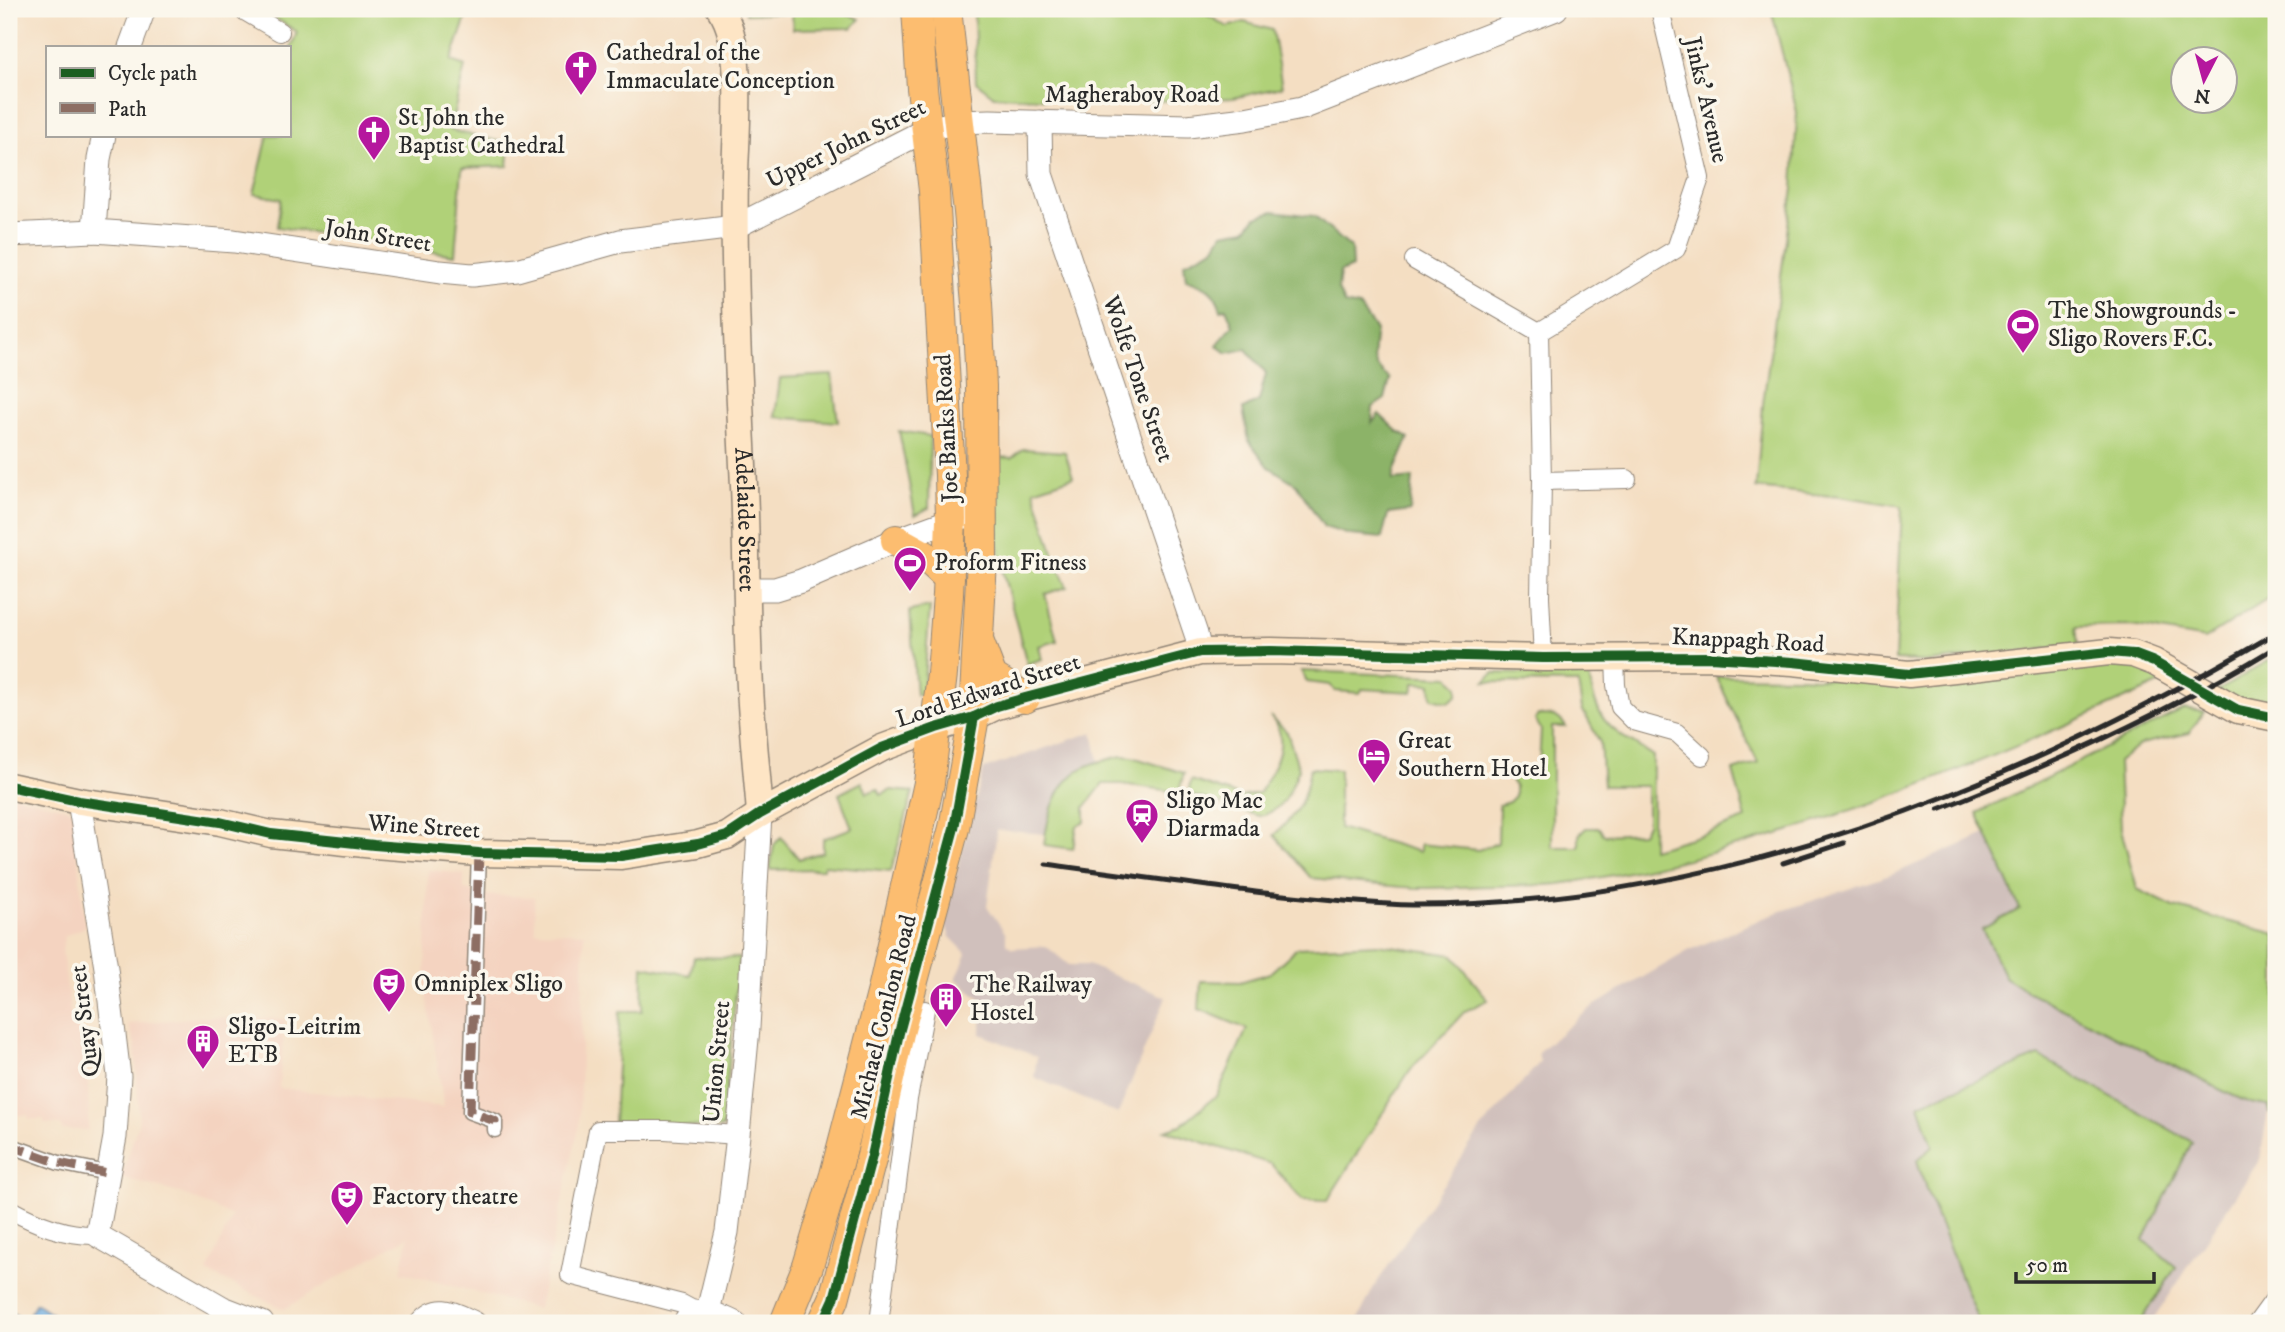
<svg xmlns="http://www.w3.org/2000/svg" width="2285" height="1332" font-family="'IM FELL DW Pica',serif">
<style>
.built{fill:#f4d3c0}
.industrial{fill:#d0c0bc}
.green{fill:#b0d178;stroke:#6e7e52;stroke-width:2;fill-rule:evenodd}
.forest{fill:#8cb368;stroke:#5c6f4a;stroke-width:2}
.water{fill:#6dabdf;stroke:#4c6b85;stroke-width:2}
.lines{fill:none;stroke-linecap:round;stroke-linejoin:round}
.pedestrian-casing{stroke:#908476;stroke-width:17}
.minor-casing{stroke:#908476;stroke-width:20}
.tertiary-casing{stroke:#908476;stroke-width:25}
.secondary-casing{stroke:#908476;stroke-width:29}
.trunk-casing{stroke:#908476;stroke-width:32}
.pedestrian{stroke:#fff;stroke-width:14}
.minor{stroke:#fff;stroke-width:18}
.tertiary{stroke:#fff;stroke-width:23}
.secondary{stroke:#fee5c5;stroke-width:26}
.trunk{stroke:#fcbd6f;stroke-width:30}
.rail{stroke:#2b2b2b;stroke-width:5}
.quiet{stroke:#8d6e63;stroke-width:9;stroke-dasharray:18 9;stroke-linecap:butt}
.cycleway-casing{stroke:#fbf7ec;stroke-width:15}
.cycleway{stroke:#1b5e20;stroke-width:10}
.labels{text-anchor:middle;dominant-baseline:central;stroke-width:7;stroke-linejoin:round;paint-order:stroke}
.poi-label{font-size:24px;fill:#2b2b2b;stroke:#fbf7ec;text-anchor:start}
.street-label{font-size:24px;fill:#2b2b2b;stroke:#fbf7ec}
</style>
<rect width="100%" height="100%" fill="#fbf7ec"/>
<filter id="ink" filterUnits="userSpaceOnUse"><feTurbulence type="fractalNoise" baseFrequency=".0143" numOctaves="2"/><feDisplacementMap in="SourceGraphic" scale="14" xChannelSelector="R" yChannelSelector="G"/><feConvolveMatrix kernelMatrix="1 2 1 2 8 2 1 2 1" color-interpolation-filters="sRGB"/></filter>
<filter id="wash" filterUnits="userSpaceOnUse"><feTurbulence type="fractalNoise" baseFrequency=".00686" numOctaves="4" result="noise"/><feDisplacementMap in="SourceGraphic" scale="28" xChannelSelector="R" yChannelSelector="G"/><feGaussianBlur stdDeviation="1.57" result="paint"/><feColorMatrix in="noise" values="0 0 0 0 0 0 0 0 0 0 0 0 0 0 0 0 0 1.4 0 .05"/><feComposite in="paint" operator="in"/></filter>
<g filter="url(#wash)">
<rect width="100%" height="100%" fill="#f4dec2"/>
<g class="built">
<path d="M9,794L73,810L85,927L64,936L62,951L72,1025L89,1033L88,1130H63L61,1125L45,1124L44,1119H29L28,1115H12L11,1096H9Z"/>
<path d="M428,870L464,874V889L482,895L534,897L535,931L584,933L579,1125L538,1309L401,1272L409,1236L284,1309L207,1272L232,1216L180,1193L121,1178L139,1121L135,1044L128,1024L202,1017L285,1019L279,1088L444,1107L425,986Z"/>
</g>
<g class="industrial">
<path d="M1093,732L1099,762L1080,769L1049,819L1045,834L997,830L987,906L1006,934V943L1012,948L1046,946L1069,965H1088L1166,997L1118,1114L1034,1077L1037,1057L981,1034L982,1000L956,979L967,954L950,937L944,920L984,769Z"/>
<path d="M1986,834L2020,909L1982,930L2005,978L2029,992L2226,1093L2250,1103L2269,1106L2260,1159L2151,1323H1356L1374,1287L1480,1130L1540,1062L1538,1052L1592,1007L1688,951L1770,915L1893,874Z"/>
</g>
<g class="green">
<path d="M261,9H469L451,61L465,66L450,130L510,144L508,166L462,168L455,255L277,227L281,199L254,194L268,135H289V54L297,32Z"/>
<path d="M746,9H833L860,19L852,28L793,29L792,12L746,14Z"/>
<path d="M974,9H1158V11L1197,9L1228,27L1244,22L1272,30L1282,87L1233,98L1132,102L994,96L976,82Z"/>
<path d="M1771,9H2276V594L2205,639L2132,626L2076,627L2078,645L1931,662L1895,660L1902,506L1834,495L1831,496L1756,488L1763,404L1793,189L1797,112ZM2184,60H2226V102H2184Z"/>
<path d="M832,375L838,422L775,417L780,378Z"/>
<path d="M899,431L930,436L929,508L915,515Z"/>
<path d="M1023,449L1065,452L1073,477L1034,490L1054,556L1067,587L1045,594L1057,641L1039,646L1042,659L1027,664L1001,565L998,542V457L1012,458Z"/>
<path d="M930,607L923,694L916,695L910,611Z"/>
<path d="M2276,656V709L2216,692Z"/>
<path d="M2108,661L2141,667L2168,680C1973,767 1772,854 1559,884C1540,886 1520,885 1501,886C1474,886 1448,888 1421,888C1385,887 1347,881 1311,878L1274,835C1299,812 1305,801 1310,768L1339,770V828L1420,852V844L1478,850L1498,843L1499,805L1509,802L1515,796V787L1506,771L1510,767L1539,768L1541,729L1535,720L1538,715C1551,715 1559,715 1566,727H1552V847H1579V835L1586,828H1599L1604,835L1642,833L1647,824V786H1603L1600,742L1582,709L1578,683L1485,682L1493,673L1589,675C1597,727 1612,729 1653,756L1652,849L1705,834L1746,819L1733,771L1758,763L1716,676L1799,677L1911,683Z"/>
<path d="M1301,671L1449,677L1458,686V695L1449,702L1432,698L1431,684L1414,683L1412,692L1362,689L1360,693L1335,691L1330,685L1307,682Z"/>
<path d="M2183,709L2204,712L2189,733L2141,744L2118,762L2121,829L2137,889L2174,907L2276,934V1113H2269V1106L2250,1103L2227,1093L2029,992L2005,977L1982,929L2020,909L1977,813Z"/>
<path d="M1270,716L1287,732L1299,769C1289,791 1286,810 1259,816L1188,794L1191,780L1242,797L1259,793C1269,778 1285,750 1279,731C1278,726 1273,720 1270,716Z"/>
<path d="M1122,756L1132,757L1184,773L1179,792L1121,784H1103L1085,807V822L1077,826L1073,849L1044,845C1047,818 1055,786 1079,770C1091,762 1108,760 1122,756Z"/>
<path d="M862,782L867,793L878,789L881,795L891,790L913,792L891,871L824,865L823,869L770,870L774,845L781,837L799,859L823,852V839L852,828L839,794Z"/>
<path d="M1377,944L1453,955L1488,1000L1465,1011L1410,1070L1327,1201L1302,1200L1271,1164L1165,1130L1181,1125L1217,1095L1247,1029L1199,1009L1201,981L1240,982L1270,973L1297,948Z"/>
<path d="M694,957L739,958L723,1128L614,1122L620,1011H642L643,966L690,975Z"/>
<path d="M2039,1056L2192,1142L2144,1240L2176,1267L2140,1323H1979L1926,1189L1917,1160L1933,1147L1919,1104Z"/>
</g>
<path class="forest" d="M1273,211L1314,216L1351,248L1352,267L1340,272L1338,290L1344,304L1359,307L1376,330C1373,354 1369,364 1390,379L1385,399L1373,407L1372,423L1379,414L1398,432L1409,438L1395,470L1393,480L1413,478L1410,511L1388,514L1382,538L1350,535L1324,527L1296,484L1269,467L1249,441L1243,409L1259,401L1266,373L1246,349L1227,353L1217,345L1233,325L1226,308L1221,310C1215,289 1206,286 1186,279L1184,263L1214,248L1223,233L1246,229L1256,217Z"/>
<path class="water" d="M36,1303L65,1323H9V1311L25,1321Z"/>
</g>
<g filter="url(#ink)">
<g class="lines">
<defs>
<g id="pedestrian">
<path d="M479,853L470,1112L495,1121V1130"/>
<path d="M9,1145L59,1163L107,1173"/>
</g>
<g id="minor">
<path d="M241,9L280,32"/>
<path d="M1414,260L1539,332"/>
<path d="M1542,481L1627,479"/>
<path d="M1615,657L1616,685L1620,707L1634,721L1677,733L1702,756"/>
<path d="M1543,658L1540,597L1542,481L1539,332L1676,249L1700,178L1660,9"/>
<path d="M9,1209C36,1224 65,1236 97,1235"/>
<path d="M695,1311L682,1304L570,1275L598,1130H665L738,1135"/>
<path d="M879,1323L908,1099L925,1010"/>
<path d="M2257,1323L2276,1297"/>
</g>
<g id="tertiary">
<path d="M130,47L144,9"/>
<path d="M1040,122L1041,174L1196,634L1200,652"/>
<path d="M94,231L99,159L104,135"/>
<path d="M9,235L94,231L234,241L440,272L472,275L517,270L620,241L735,227L928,129L958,122L990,121L1188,126L1245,119L1302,108L1556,9"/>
<path d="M748,589H775L801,581L896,540L951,520L965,518"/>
<path d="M79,801L106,968L119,1076L115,1137L97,1235L223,1308L262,1323"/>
<path d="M708,1311L727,1232L738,1135L748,1028L760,814"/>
<path d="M422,1323C439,1303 454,1314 474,1323"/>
<path d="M685,1323C696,1301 719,1316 735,1323"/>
</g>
<g id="secondary">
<path id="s1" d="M720,9C745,42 736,132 735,174C733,278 739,382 744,486C747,553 746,620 750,687C752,729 757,772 760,814"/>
<path d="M9,786L79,801L220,822L271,834L374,845L479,853L621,856L698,844L727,836L760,814L882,748L936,728L974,717L997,706L1025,698L1200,652L1271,651L1543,658L1710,657L1793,662L1909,674L2109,652L2133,654L2154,662L2238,710L2276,718"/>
</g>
<g id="trunk">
<path d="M896,540L925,556L949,578"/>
<path d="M979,643L992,677L1025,698"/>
<path d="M785,1323L808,1266L835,1175L883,990L929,783L942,674L948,595L951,520L950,475L934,191L922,88L917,9"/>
<path d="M823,1323L834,1299L872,1156L899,1033L954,828L974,717L982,559L981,386L977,303L969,212L946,9"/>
</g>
</defs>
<use href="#pedestrian" class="pedestrian-casing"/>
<use href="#minor" class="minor-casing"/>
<use href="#tertiary" class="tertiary-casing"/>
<use href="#secondary" class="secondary-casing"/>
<use href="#trunk" class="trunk-casing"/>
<use href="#pedestrian" class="pedestrian"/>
<use href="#minor" class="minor"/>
<use href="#tertiary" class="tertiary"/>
<use href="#secondary" class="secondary"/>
<use href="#trunk" class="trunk"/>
<g class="rail">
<path d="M1939,809C2056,763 2169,712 2276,647"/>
<path d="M1783,863L1844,843"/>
<path d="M1046,864C1119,874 1191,884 1264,893C1313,898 1362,904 1412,905C1720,906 2014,787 2276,633"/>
</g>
<g class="quiet">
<path d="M479,853L470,1112L495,1121V1130"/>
<path d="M9,1145L59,1163L107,1173"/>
</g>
<defs>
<g id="cycleway">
<path d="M9,786L79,801L220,822L271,834L374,845L479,853L621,856L698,844L727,836L760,814L882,748L936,728L974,717L997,706L1025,698L1200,652L1271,651L1543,658L1710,657L1793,662L1909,674L2109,652L2133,654L2154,662L2238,710L2276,718"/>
<path d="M823,1323L834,1299L872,1156L899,1033L954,828L974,717"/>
</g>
</defs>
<use href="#cycleway" class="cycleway-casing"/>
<use href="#cycleway" class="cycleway"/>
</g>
</g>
<defs>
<symbol id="church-pin" viewBox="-11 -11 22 30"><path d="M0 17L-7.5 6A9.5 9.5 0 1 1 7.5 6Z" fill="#b5179e" stroke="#fbf7ec"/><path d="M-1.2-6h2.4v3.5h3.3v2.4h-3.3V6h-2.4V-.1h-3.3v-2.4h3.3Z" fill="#fff"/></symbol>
<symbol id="stadium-pin" viewBox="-11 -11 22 30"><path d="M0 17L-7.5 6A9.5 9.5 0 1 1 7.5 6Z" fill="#b5179e" stroke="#fbf7ec"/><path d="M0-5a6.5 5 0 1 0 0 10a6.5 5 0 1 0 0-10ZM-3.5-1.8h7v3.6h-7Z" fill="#fff"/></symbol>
<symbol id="hotel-pin" viewBox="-11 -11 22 30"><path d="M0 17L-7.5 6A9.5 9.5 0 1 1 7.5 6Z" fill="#b5179e" stroke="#fbf7ec"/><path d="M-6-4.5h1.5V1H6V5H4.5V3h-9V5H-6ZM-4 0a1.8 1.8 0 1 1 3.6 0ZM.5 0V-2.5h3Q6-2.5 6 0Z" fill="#fff"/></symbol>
<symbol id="station-pin" viewBox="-11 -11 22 30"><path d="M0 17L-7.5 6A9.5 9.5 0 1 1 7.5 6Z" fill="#b5179e" stroke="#fbf7ec"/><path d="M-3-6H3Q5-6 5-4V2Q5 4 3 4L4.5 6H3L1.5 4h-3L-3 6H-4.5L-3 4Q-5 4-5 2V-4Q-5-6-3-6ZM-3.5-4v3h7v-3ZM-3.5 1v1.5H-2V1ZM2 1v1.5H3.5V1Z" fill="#fff"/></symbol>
<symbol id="theatre-pin" viewBox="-11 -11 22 30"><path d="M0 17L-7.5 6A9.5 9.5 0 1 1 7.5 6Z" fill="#b5179e" stroke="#fbf7ec"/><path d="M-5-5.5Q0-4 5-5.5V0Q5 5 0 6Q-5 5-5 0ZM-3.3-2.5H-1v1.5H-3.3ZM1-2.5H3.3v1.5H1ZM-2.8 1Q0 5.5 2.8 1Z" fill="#fff"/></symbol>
<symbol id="building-pin" viewBox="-11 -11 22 30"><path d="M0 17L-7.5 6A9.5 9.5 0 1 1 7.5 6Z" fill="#b5179e" stroke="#fbf7ec"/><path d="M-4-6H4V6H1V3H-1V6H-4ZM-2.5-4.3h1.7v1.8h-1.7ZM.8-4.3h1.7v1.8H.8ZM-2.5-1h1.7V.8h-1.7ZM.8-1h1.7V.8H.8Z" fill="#fff"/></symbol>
</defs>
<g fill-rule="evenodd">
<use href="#church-pin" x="562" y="48" width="38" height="52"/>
<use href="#church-pin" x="355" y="113" width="38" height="52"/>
<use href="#stadium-pin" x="2004" y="306" width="38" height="52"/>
<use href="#stadium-pin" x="891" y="544" width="38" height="52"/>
<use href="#hotel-pin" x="1355" y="736" width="38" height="52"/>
<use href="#station-pin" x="1123" y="796" width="38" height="52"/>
<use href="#theatre-pin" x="370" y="965" width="38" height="52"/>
<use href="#building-pin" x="927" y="980" width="38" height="52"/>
<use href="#building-pin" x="184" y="1022" width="38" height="52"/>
<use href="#theatre-pin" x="328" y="1178" width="38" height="52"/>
</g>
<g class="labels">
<g class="poi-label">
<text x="606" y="53">Cathedral of the<tspan x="606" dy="28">Immaculate Conception</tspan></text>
<text x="398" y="118">St John the<tspan x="398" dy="28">Baptist Cathedral</tspan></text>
<text x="2048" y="311">The Showgrounds -<tspan x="2048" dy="28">Sligo Rovers F.C.</tspan></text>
<text x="934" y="563">Proform Fitness</text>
<text x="1398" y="741">Great<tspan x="1398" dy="28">Southern Hotel</tspan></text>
<text x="1166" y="801">Sligo Mac<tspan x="1166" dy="28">Diarmada</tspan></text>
<text x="414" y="984">Omniplex Sligo</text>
<text x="970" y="985">The Railway<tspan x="970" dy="28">Hostel</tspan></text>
<text x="228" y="1027">Sligo-Leitrim<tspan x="228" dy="28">ETB</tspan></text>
<text x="372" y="1197">Factory theatre</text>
</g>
<g class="street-label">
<text x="1132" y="95">Magheraboy Road</text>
<text transform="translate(1706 100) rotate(77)">Jinks' Avenue</text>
<text transform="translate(846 144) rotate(-26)">Upper John Street</text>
<text transform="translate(378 236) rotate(9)">John Street</text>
<text transform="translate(1138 379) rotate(71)">Wolfe Tone Street</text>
<text transform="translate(947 428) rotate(-93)">Joe Banks Road</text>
<text stroke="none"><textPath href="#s1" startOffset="514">Adelaide Street</textPath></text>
<text transform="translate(1748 641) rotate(3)">Knappagh Road</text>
<text transform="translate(988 691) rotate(-18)">Lord Edward Street</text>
<text transform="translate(424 827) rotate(4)">Wine Street</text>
<text transform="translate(884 1017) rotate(-76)">Michael Conlon Road</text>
<text transform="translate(85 1021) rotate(-97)">Quay Street</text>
<text transform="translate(717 1062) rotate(-85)">Union Street</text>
</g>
</g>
<rect width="2285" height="1332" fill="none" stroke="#fbf7ec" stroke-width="35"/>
<rect x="46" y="46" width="245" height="91" fill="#fbf7ec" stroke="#a8a59f" stroke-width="2"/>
<rect x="60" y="68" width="35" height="10" fill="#1b5e20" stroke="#a8a59f" stroke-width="2"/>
<text x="108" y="80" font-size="21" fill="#2b2b2b">Cycle path</text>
<rect x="60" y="103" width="35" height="10" fill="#8d6e63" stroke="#a8a59f" stroke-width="2"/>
<text x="108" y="116" font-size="21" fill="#2b2b2b">Path</text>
<g transform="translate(2204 80) rotate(186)"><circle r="33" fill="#fbf7ec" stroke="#a8a59f" stroke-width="2"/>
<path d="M0-5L12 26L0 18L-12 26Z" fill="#b5179e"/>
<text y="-10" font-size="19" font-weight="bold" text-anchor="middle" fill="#2b2b2b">N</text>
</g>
<path d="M2016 1272v10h138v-10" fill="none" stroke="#2b2b2b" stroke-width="3.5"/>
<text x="2026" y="1272" font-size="21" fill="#2b2b2b" stroke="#fbf7ec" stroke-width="5" paint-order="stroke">50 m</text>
</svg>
